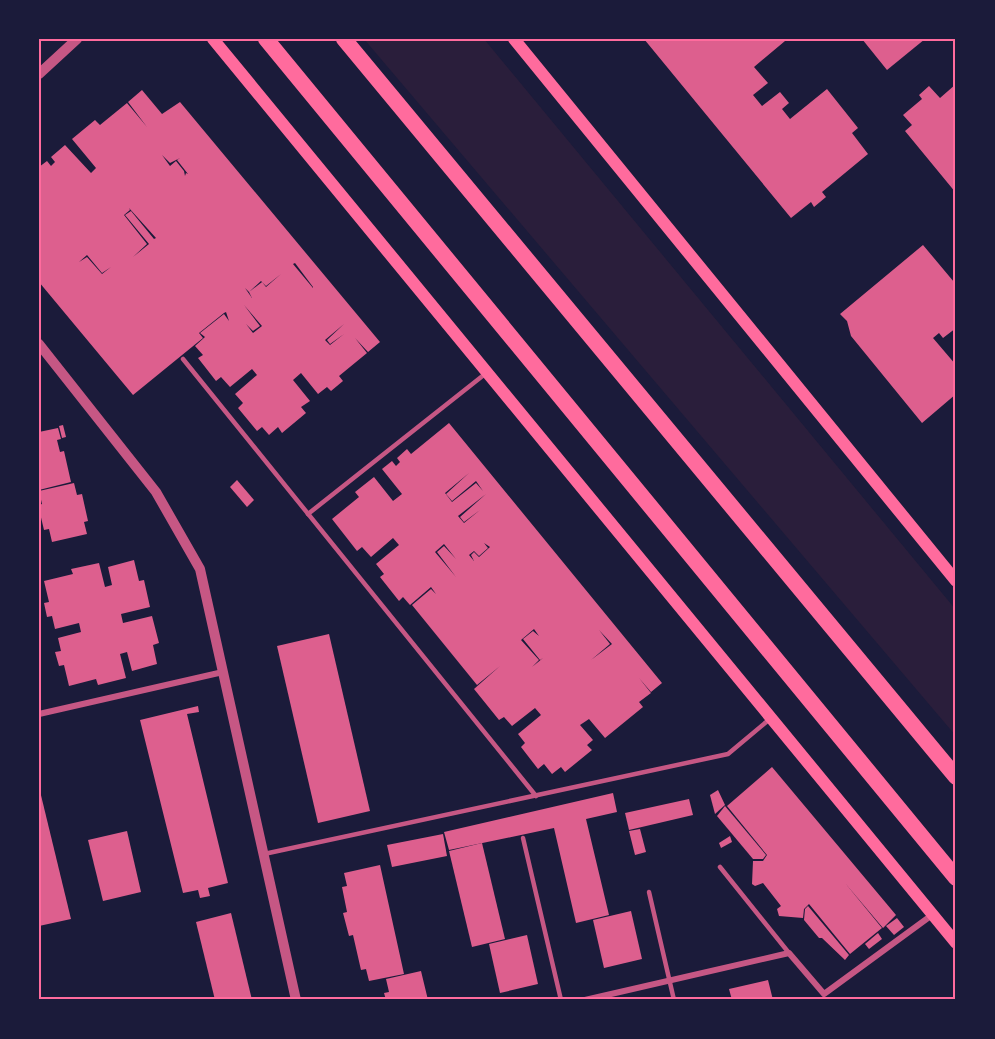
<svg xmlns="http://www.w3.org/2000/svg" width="995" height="1039" font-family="'Space Grotesk',sans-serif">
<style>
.green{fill:#2a1e3b}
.building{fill:#dd5f8e;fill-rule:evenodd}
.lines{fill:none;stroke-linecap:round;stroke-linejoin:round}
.service{stroke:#c65784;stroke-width:4.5}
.minor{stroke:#c65784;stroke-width:6}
.tertiary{stroke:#c65784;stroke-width:10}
.secondary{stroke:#ff6b9d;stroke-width:12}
.trunk{stroke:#ff6b9d;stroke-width:16}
.neatline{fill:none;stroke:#ff6b9d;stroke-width:2}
</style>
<rect width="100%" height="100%" fill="#1b1b3a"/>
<path class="green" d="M364,39H484L956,610V736Z"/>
<g class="building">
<path d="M644,39H783L785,41L754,67L768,83L753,95L762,106L780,92L789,103L782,109L790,119L827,89L858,128L852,133L868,154L822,192L826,197L814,207L811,202L791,218Z"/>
<path d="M862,39H925L887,70Z"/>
<path d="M956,84V193L905,131L912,125L903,115L922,99L919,95L929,86L940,98Z"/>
<path d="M142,90L162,114L180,102L380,342L368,352L355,338L367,353L339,376L343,381L331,391L327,387L318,394L301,373L293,380L310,401L301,407L306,413L282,433L278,427L269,435L262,427L257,431L238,408L243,403L235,394L257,375L252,369L230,387L221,377L216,381L198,358L203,355L195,346L205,337L200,333L224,314L229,321L228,318L236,311L228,318L226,312L224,313L199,333L203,338L133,395L39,282V167L47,161L51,166L55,162L51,157L65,145L91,173L96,168L72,139L95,120L100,125L127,103L147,127L128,102ZM162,155L170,163L180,158L177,160L188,174L186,173L185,176L184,171L176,161L170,166ZM129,208L156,238L154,239L131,211L125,215L149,244L133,257L147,244L124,215L130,210ZM87,255L102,273L111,267L102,274L87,257L79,262ZM295,263L313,287V288L293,264ZM281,274L266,287L262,282L249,292L252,298L245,288L249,292L261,281L266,286ZM244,305L262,326L253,333L246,324L253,331L260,326ZM344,324L327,340L330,344L344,334L330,345L332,347L325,340Z"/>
<path d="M923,245L954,282L956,290V328L943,338L939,333L933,338L956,365V394L922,423L851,336L847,321L840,314Z"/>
<path d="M449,423L662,683L651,692L639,678L651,693L639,702L643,707L605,738L589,719L580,725L593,740L587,745L592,750L565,772L561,767L552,774L544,764L538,769L521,747L525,743L518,734L541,715L535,708L512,726L504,717L499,720L474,689L500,666L477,685L412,605L431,589L436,594L431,587L410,605L403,597L399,601L380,577L384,574L376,564L399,545L393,538L371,557L362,547L357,551L332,519L359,497L355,492L374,477L393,501L402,494L382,469L392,461L396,466L400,462L397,458L407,449L411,454ZM469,473L446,494L452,501L476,481L483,491L476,483L452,502L445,493ZM486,494L460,517L464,522L480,510L464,523L458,516ZM484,543L490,547L479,557L474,552L471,555L474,561L469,555L474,551L479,556L488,548ZM444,544L456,559L444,546L437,552L456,577L435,552ZM534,629L539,636L533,631L523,639L540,660L543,658L532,667L539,660L521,640ZM599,630L612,644L591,660L610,644Z"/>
<path d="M63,425L66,437L62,438L59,426Z"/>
<path d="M58,428L61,439L57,440L60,452L64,451L71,482L39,490V432Z"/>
<path d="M237,480L254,500L247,507L230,487Z"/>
<path d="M74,483L77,495L82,494L88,521L84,522L87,534L52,542L49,529L44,530L39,509V505L42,504L39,491Z"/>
<path d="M134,560L139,581L144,580L150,607L121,614L123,623L152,616L159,643L153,645L157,664L132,671L127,652L120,654L126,678L98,685L96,679L69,686L64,665L59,666L55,652L61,651L58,638L81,632L79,623L55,629L52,616L47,617L44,603L49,602L44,581L73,574L71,569L99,563L105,587L112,585L108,567Z"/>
<path d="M329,634L370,811L318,823L277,646Z"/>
<path d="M198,706L199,712L187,714L228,883L208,888L210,896L200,898L198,890L183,893L140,720Z"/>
<path d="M772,767L896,915L883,928L845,883L882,928L850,954L809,904L804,909L803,918L779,916L777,909L781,906L763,883L755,886L752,884L753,861H763L767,855L727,806Z"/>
<path d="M39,787L71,919L39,926Z"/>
<path d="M718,790L725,805L715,814L710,795Z"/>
<path d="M613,793L617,812L586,819L609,915L576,923L554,828L449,850L444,832Z"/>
<path d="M689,799L693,815L629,830L625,813Z"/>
<path d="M725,806L766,855L763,859H753L717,816Z"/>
<path d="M640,829L646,852L635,855L629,831Z"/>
<path d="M127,831L141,892L103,901L88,840Z"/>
<path d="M443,834L447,856L392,867L387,845Z"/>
<path d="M730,836L732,842L721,848L719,843Z"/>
<path d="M482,843L505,939L472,947L449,851Z"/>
<path d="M380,865L404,974L369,981L366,969L361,970L353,935L349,936L343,913L347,912L342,887L347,886L344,873Z"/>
<path d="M808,906L849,955L845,960L822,938H819L804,920L805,909Z"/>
<path d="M631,911L642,959L604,968L593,920Z"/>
<path d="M231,913L252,1000H215L196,922Z"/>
<path d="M897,918L904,927L894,935L886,926Z"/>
<path d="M878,933L882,939L869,949L865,944Z"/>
<path d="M527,935L538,984L500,993L489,944Z"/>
<path d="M421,971L428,1000H386L384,993L389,992L386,979Z"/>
<path d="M768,980L773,1000H732L729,989Z"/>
</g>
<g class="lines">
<g class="service">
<path d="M183,359L536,796"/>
<path d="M308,514L485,374"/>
<path d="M523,838L561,1000"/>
<path d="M264,854L728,754L771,718"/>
<path d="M720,867L789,953"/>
<path d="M649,892L674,1000"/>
</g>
<g class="minor">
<path d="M39,714L223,672"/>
<path d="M585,1000L789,953L824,994L932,915"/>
</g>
<g class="tertiary">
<path d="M39,74L77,39"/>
<path d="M39,344L156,492L200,569L296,1000"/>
</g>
<g class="secondary">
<path d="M213,39L956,943"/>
<path d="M514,39L956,581"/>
</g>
<g class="trunk">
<path d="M266,39L956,878"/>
<path d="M344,39L956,777"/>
</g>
</g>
<rect width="995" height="1039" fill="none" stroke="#1b1b3a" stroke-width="81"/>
<rect x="40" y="40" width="914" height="958" class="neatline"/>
</svg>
